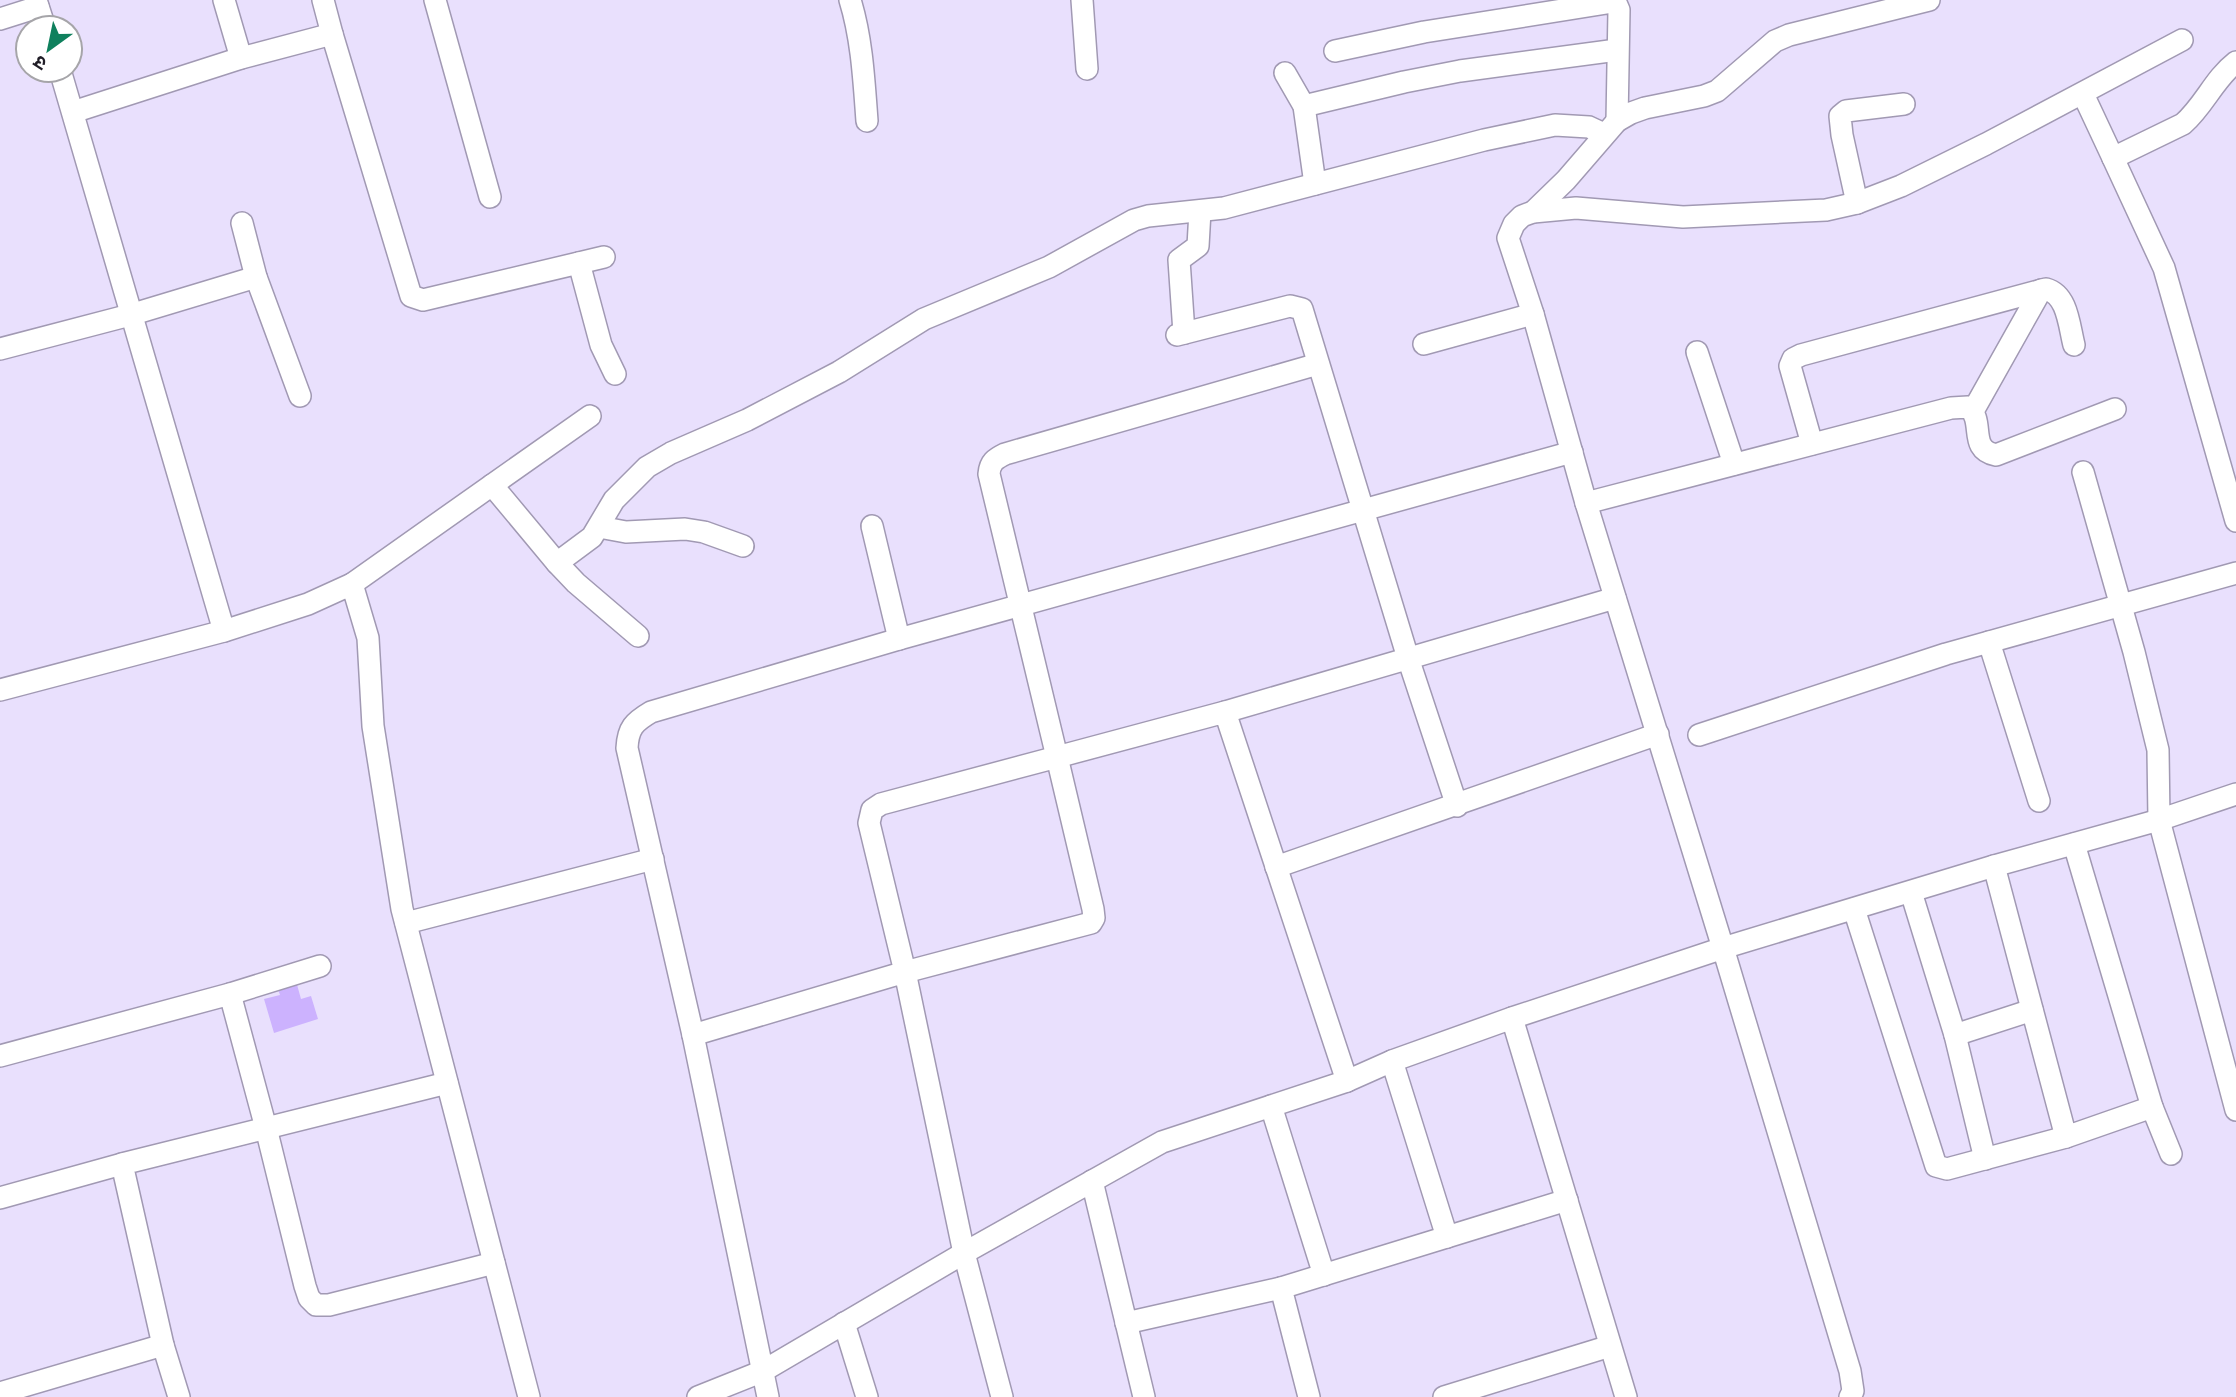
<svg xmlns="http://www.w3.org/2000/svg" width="2236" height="1397" font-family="'Crimson Pro','Noto Sans Devanagari',serif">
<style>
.building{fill:#ccb2fe}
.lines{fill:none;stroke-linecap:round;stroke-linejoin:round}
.minor-casing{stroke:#a199b3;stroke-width:24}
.minor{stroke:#fff;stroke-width:21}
</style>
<rect width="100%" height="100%" fill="#e9e0fd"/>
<path class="building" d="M296,981L301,999L311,996L318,1019L274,1033L264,999L280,995L277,986Z"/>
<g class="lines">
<defs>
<g id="minor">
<path d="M36,0L45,28"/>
<path d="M224,0L241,58"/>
<path d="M435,0L490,197"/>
<path d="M850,0C862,39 864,81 867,121"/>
<path d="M1082,0L1087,69"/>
<path d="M0,19L38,7"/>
<path d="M332,34L411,296L423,300L604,257"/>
<path d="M1335,51L1424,32L1613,2L1616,3L1619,10L1617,121"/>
<path d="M60,70L224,631L308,604L352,584L368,638L373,726L402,909L529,1397"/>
<path d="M1285,73L1304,106L1315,184"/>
<path d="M2083,94L2113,158L2183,124C2204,106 2214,79 2236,62"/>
<path d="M1304,106L1404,82L1460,71L1617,50"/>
<path d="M73,112L241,58L332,34L323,0"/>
<path d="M2113,158L2164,268L2236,521"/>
<path d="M1857,203L1842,135L1840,116L1846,111L1904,104"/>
<path d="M1533,212L1566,180L1617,121L1631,113L1645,108L1704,96L1717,91L1775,41L1789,35L1929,0"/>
<path d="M242,223L256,277L300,396"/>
<path d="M579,263L601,345L615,374"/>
<path d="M1184,333L1179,260L1198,246L1200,211"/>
<path d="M1177,335L1290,306L1302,309L1408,658L1457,806"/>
<path d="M1424,344L1533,314"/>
<path d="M0,349L130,315L256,277"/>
<path d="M1697,352L1734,464"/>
<path d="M1318,364L1005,454C995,459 990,462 989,474L1057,757L1225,712L1347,1081"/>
<path d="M1973,411L2041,290"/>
<path d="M1812,444L1790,366L1793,359L1801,355L2046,289C2068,295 2069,326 2074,345"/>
<path d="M2083,472L2134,652L2158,750L2159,820L2236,1110"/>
<path d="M492,485L590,416"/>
<path d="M1586,503L1951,408L1968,407C1986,421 1967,449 1996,455L2115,409"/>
<path d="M872,526L899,639"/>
<path d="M599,527L626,532L685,529L704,532L743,546"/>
<path d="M557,563L576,583L638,636"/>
<path d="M352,584L492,485L557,563L592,537L614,500L647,467L671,453L747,420L839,372L924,319L1049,267L1134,220L1148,216L1224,208L1484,140L1555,125L1589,127L1604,134"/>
<path d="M1989,642L2039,801"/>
<path d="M0,690L224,631"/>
<path d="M1225,712L1615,598"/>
<path d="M1699,735L1946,654L2236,573"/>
<path d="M2074,844L2152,1107L2171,1154"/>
<path d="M1994,866L2066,1137L2152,1107"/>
<path d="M1276,867L1658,734"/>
<path d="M1911,892L1955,1035L1985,1159"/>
<path d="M1854,909L1936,1166L1947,1169L2066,1137"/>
<path d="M406,923L653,859"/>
<path d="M230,994L320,966"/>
<path d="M1512,1018L1626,1397"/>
<path d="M693,1035L905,972L1091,923L1094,918L1093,909L1057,757L881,804L872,810L869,823L905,972L964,1253L1002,1397"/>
<path d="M1955,1035L2032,1010"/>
<path d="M0,1056L230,994L266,1128L305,1286L309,1298L316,1305H329L494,1263"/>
<path d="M1392,1061L1447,1237"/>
<path d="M1271,1106L1324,1275"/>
<path d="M1092,1181L1144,1397"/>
<path d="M0,1198L122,1164"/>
<path d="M844,1323L867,1397"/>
<path d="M1126,1323L1281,1288"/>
<path d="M0,1393L163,1345"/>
<path d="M179,1397L163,1345L122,1164L447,1083"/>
<path d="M698,1397L763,1371L964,1253L1162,1142L1347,1081L1392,1061L1512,1018L1723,948L1994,866L2159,820L2236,794"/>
<path d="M768,1397L693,1035L627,748C628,728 634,722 651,712L899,639L1572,452"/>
<path d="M1309,1397L1281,1288L1567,1200"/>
<path d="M1444,1397L1610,1346"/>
<path d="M1850,1397L1853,1391L1850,1371L1723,948L1586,503L1533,314L1508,238L1514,224L1522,216L1533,212L1576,208L1683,217L1826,210L1857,203L1901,186L1986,144L2182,40"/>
</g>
</defs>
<use href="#minor" class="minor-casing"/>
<use href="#minor" class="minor"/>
</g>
<g transform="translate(49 49) rotate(213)"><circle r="33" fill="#ffffff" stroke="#a6a5a9" stroke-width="2"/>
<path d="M0-5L12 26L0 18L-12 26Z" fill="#0f805d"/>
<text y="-10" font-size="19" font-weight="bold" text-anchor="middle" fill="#201d27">उ</text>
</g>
</svg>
